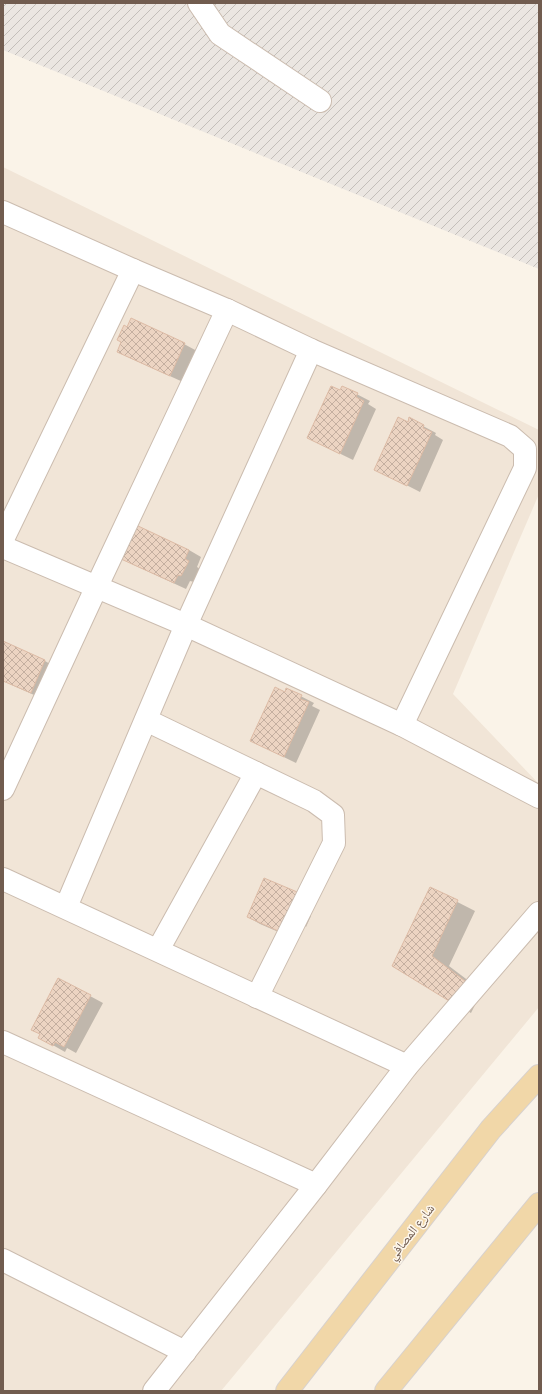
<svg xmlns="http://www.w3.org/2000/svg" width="542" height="1394" font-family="'Public Sans','Noto Naskh Arabic',sans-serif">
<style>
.residential{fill:#f1e5d7}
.industrial{fill:url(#industrial-furrows)}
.shadow{fill:#0003}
.building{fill:url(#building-cross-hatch);stroke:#ddbba5}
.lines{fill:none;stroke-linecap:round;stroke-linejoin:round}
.minor-casing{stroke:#cbbcaf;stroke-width:24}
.major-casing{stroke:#d7d1ce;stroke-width:24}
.minor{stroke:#fff;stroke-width:22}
.major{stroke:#f1d7a8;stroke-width:22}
.labels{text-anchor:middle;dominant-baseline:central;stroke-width:3;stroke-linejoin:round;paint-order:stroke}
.street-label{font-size:13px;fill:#715c4f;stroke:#fdf7ed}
</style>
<defs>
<pattern id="industrial-furrows" width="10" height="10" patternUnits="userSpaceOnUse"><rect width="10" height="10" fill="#ebe6e1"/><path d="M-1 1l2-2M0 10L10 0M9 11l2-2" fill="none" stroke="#c3beb9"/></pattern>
<pattern id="building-cross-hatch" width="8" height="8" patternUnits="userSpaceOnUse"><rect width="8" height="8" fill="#ecd4c2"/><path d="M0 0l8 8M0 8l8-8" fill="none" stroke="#c4afa0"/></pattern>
</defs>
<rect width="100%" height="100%" fill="#faf3e8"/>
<path class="residential" d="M3,167L539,430V494L453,694L539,784V1007L221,1391H3Z"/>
<path class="industrial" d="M3,3H539V269L3,50Z"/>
<g class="shadow">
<path d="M122,342L184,344L197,351L183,382L130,358L118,351Z"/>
<path d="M343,387L370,401L368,404L376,409L353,460L308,438Z"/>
<path d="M410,419L436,433L435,435L443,440L420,492L375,469Z"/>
<path d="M137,527L189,550L201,557L197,567L200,569L194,582L190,581L186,589L134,565L122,558Z"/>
<path d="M3,642L45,661L57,668L43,699L3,681Z"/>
<path d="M287,689L314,703L312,706L320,710L296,763L251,741Z"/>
<path d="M430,888L475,911L449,966L482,991L471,1013L393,966Z"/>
<path d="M308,914L311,916L306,927L304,925L297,940L260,924L248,917Z"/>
<path d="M90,996L103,1003L76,1053L67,1048L65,1052L51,1044Z"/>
</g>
<g class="building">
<path d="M131,318L185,343L170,376L117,352L121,342L117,340L124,325L127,327Z"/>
<path d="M331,386L340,390L342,386L358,393L356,397L364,401L340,454L307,438Z"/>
<path d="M398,417L408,422L409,417L424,425L423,428L432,432L407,486L374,470Z"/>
<path d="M136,525L189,550L185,559L189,561L181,576L178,575L174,583L121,559Z"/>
<path d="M3,641L45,660L31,693L3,681Z"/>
<path d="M275,687L285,692L286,688L302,695L300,699L309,702L284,757L250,741Z"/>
<path d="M264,878L302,894L285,934L247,917Z"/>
<path d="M430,887L458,900L432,956L465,981L454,1004L392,966Z"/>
<path d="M58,978L91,995L64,1047L55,1042L53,1046L38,1038L40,1034L31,1030Z"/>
</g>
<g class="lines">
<defs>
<g id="minor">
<path d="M199,3L220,34L320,101"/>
<path d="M3,212L133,270L227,310L311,350L510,436L525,449V468L402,725"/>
<path d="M3,539L133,270"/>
<path d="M3,547L186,625L402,725L539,797"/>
<path d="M146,720L314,801L333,815L334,843L257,997"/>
<path d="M3,789L97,586L227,310"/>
<path d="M3,879L407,1066"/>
<path d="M66,907L186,625L311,350"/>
<path d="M158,950L256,773"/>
<path d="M3,1042L316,1185"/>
<path d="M3,1260L185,1352"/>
<path d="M154,1391L316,1185L407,1066L539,913"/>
</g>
<g id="major">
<path d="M287,1391L491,1129L539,1076"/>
<path d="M386,1391L539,1204"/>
</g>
</defs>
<use href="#minor" class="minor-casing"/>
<use href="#major" class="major-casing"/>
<use href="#minor" class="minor"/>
<use href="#major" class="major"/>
</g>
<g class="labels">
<g class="street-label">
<text transform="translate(411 1232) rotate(-52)">شارع المصافي</text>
</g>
</g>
<rect width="542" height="1394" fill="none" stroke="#715c4f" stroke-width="8"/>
</svg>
